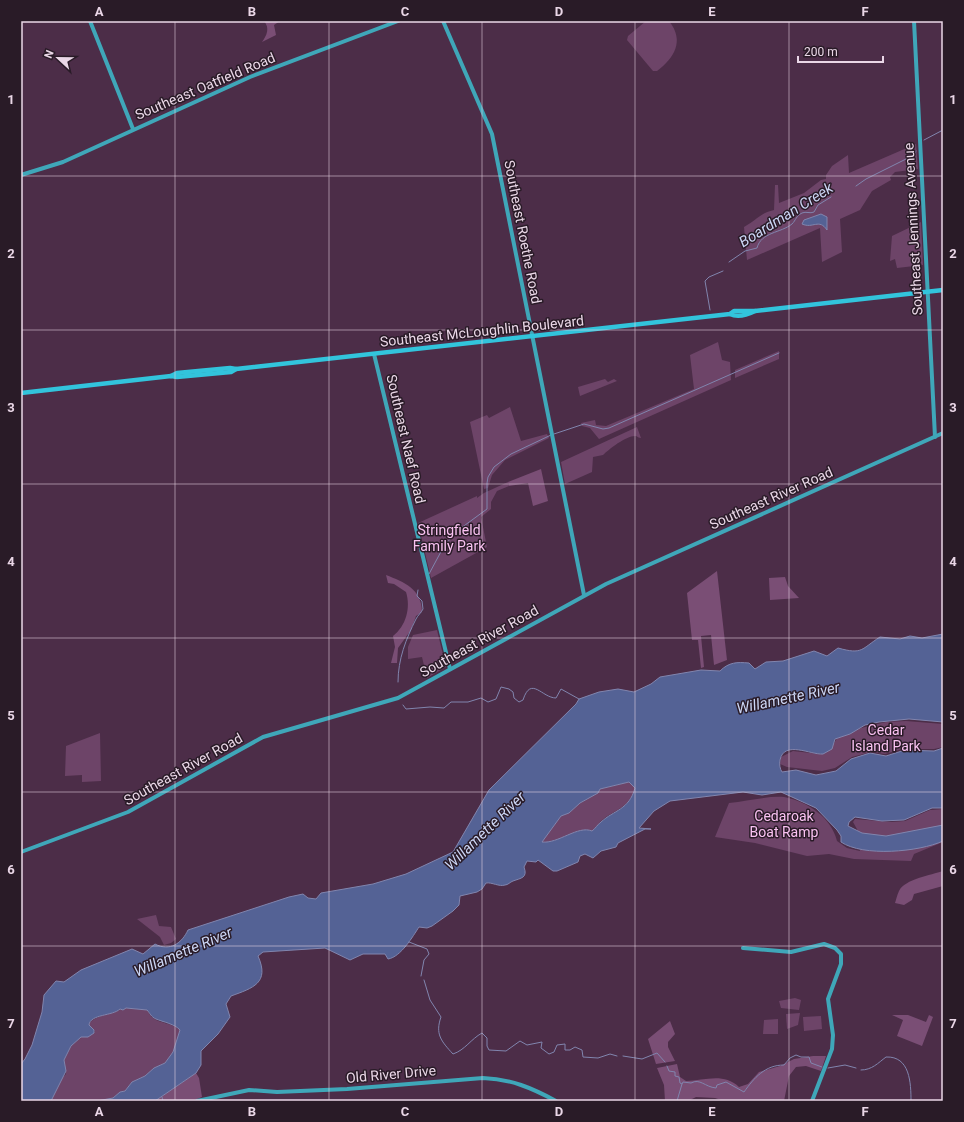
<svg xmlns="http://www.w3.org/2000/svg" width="964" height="1122" font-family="Roboto,sans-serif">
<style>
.green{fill:#6d4468}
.forest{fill:#7a4e75}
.water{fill:#546295;stroke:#8185ae;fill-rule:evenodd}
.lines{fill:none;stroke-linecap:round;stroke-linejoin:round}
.stream{stroke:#8185ae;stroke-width:1}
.secondary{stroke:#3fa7b9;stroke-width:4}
.primary{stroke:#32c4dc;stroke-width:4.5}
.grid{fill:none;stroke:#ead7e7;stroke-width:1;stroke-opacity:0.55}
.labels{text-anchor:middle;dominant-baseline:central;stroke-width:3;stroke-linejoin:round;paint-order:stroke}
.street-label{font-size:14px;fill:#ead7e7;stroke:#291b27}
.park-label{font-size:14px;fill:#fac2f2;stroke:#291b27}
.water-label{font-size:15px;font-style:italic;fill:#ccd6f5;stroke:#291b27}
.neatline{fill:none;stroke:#ead7e7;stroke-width:1.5}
.grid-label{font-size:13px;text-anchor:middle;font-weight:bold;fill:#ead7e7}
</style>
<rect width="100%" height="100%" fill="#4c2d48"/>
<g class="green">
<path d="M646,21H669C685,41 674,58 657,71H653L627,40L628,36Z"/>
<path d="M916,144L918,169L895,172L890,177L891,180L872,191L860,210L840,219L842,252L822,262L820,228L747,260L744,227C757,220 760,213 774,210L775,185H778L779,203L804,193L821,180L826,179V175L832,166L848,155L849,173Z"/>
<path d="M921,222L923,265L897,268L895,259L890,261L892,236Z"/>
<path d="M718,342L722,360L730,362L731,380L599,439L590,428L582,426L581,423L595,420L596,425L606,426L694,389L690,355Z"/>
<path d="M779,351V359L735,378V370Z"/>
<path d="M605,379L608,382L614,379L617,381L580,396L578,387Z"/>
<path d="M510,407L521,441L547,434L549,438L505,460L492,475L488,488L484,489L470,422L487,415L489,418Z"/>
<path d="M637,427L641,438C639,438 638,437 636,436C627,435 609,449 603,455L593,457L592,472L565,484L561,462Z"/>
<path d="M508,482L509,486L497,491L491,502V509L481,517L487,547L431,578L418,523L477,496V498L484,493Z"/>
<path d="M437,630L446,667L427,678L422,657L408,659V647L413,635Z"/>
<path d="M906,721L943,724V747L934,749H902L885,754L871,752L852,757L835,768L822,771L787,767L780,764L781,757L793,751L820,754L832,747L837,738L861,728L886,722Z"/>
<path d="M100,733L101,781L82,782V775L65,776L66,746Z"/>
<path d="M629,782L635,788C629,810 612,810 600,822C598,825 597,830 592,831C587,832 582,831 577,832C565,836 554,844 541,842L561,816L569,813L580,803L598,793L600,789Z"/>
<path d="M784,797C808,802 831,817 837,841L847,848L860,851L858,831L853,822L855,819L891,822L905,821L930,810L943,809V842L914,854L911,861L854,859L829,854L807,856L755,843L715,837L729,803C748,801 766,796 784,797Z"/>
<path d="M156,915L159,926L171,927L176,939L171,943L164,945L160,937L137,919Z"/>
<path d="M795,998L801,1000L799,1010L781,1008L779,1001Z"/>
<path d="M125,1008L148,1010C149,1012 149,1014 151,1016C156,1023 173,1023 180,1030L174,1051L165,1063L154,1068L145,1076L132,1082L125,1091L120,1092L113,1098L97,1101H51L62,1078L66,1074L64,1060L72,1045L81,1037H87L94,1033L95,1031L89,1025C90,1016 118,1012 125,1008Z"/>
<path d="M800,1013L798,1025L787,1029L786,1014Z"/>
<path d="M821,1016L822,1029L804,1031L803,1017Z"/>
<path d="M778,1019V1034H763L764,1020Z"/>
</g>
<g class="forest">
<path d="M264,21H280L274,25L276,35L262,42C267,35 270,28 264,21Z"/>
<path d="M541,469L548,501L533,506L528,483L509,486L508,482Z"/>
<path d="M717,571L727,660L714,665L711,635L701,636L704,667L701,668L698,640H692L687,593Z"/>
<path d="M386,575C404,582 422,589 422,612L416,616L411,630L398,648L397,663H391L395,647L393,636C406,626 411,608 406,592L394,584L388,583Z"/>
<path d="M785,577L788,586L799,598L770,600L769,578Z"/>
<path d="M943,871V886L914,894L912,900L904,905L895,903C896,900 897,895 899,891C905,879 931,875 943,871Z"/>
<path d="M892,1015H908L926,1022L929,1015L933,1017L922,1046L897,1036L903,1020Z"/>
<path d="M670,1021L675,1034L668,1042V1047L675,1061L656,1064L648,1039Z"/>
<path d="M813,1056H826L821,1071L806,1066L796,1067L789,1076L784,1101H724L715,1098L696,1097L688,1101H665L664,1085L657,1068L677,1064L680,1077L686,1081C704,1081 723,1072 739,1087L748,1084L759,1072L780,1066L794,1059Z"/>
<path d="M196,1073L199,1078L202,1097L192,1101H155Z"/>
</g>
<g class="water">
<path d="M821,214L827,217V230C819,218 813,229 802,224L804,220Z"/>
<path d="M943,634V722L909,719L879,722L865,725L850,734L835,739L832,749L823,754C811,755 784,740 780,760C779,764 780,769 782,772L796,770L816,775L836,771L851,759L870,753L886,756L905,750L934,751L943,748V808H932L904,820L882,821L855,817L849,822L848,826L862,833L886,836L943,825V841C919,852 863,857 841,842V836L837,830L816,808L781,792L762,795L743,792L670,801L654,811L639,828L651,829H645L618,843L616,847L601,851L593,858L585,854L580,856L578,862L557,871H553L538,860L536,862L527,861L524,867C528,878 521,878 513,881C510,882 508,885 505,885C499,887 492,882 486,883L482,889L477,892L460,896L459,905L453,911L432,926L427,928L419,927C413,936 401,957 388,959L385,954H363L350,960L325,948L263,952L258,956C270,983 253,988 231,996L226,1004L230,1017L218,1034L201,1051V1065L196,1073L155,1101H97L113,1098L120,1092L125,1091L132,1082L145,1076L154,1068L165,1063L173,1052L180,1030C175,1024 163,1022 156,1019C151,1017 150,1013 147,1010L126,1008L123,1010L120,1009C113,1016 90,1014 89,1025L94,1030V1033L88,1037H81L71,1046L64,1060L66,1071L51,1101H21V1064L25,1059L32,1045L42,1012L44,995L56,981L64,982L81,970L132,949L143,954L155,944C170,952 182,943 188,930L289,897L303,894L308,898L316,899L321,893L373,884L406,874L453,852L489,790L576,704L579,699L599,692L618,689L634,692L651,684L660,677L701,670L720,671C729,662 737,662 749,663L755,669L766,662L783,661L814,651L827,656L838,648C863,655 861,649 880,637L900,639L910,636L922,638ZM629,782L635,788C629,810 614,810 601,822C597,825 596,828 592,831C578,825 558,844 542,842L561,816L569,813L580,803L598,793L600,789Z"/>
</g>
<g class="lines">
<g class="stream">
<path d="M924,140L943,130"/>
<path d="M856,186L866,179L914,155L916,151"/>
<path d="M729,262L745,251L757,248C761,232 781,233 792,224C796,220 796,216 802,213C806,211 810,214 814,212L818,205L831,197"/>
<path d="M710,310L705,281L709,277L723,271"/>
<path d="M554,434L584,424L603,429L609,428L779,353"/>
<path d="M429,574L444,546L457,531L487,509V483L488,477L494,467L511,454L551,435"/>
<path d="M398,682C398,659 406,639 416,619C418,615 421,613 423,609L422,601L417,596L418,590"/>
<path d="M403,705L406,709L430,707L444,708L451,702H468L481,698L488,702L496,699L501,687L509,689L513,692L514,698L519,702L523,700C531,675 542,698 556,698L561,689L579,699"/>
<path d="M409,942L427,949L429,954L424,960L421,976"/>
<path d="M424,980L430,1000L441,1017C435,1034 441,1041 453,1054C465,1050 471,1039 482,1033L487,1038V1046L489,1050L506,1051L520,1041L527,1045L542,1042L541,1048L549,1054L554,1052L557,1045L565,1044V1050H570L575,1047L582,1050L583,1057L598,1058L610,1054L617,1056"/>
<path d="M623,1056L642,1059L657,1053L665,1062"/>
<path d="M667,1066L669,1071L675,1072V1076L679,1077L680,1083L682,1084L683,1082L691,1083C700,1078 705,1087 716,1088L717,1085L726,1082L744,1092C754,1078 765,1065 784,1065L790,1058L796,1055L801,1057H809L811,1063L822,1067"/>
<path d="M828,1068L845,1065L856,1068"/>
<path d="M861,1070C872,1070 878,1063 886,1057C910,1056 911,1083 911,1101"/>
<path d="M162,1097L163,1101"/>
<path d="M677,1101L682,1084"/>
</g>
<g class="secondary">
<path d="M90,21L133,129"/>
<path d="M443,21L492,134L584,595"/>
<path d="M914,21L935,437"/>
<path d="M21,175L63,162L250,77L398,21"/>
<path d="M374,354L450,669"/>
<path d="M21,852L128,812L263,737L398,698L606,584L943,433"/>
<path d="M743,948L791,952L824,944L835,948L841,954V964L828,999L833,1035L832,1049L812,1101"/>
<path d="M197,1101L249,1090L277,1092L347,1089L483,1078C511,1079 532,1088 556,1101"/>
</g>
<g class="primary">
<path d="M730,314C738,318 747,315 755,311"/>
<path d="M171,376L177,373L230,368L236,369L730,314L734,311H755L943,290"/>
<path d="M21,393L171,376L177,377L231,372L236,369"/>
</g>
</g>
<path class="grid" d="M175,21V1101M329,21V1101M482,21V1101M635,21V1101M789,21V1101M21,176H943M21,330H943M21,484H943M21,638H943M21,792H943M21,946H943"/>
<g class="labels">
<g class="street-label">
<text transform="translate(205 86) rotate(-23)">Southeast Oatfield Road</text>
<text transform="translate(913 229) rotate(-93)">Southeast Jennings Avenue</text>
<text transform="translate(523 232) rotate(79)">Southeast Roethe Road</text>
<text transform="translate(482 331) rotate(-6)">Southeast McLoughlin Boulevard</text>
<text transform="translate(406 439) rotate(77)">Southeast Naef Road</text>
<text transform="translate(771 498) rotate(-24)">Southeast River Road</text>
<text transform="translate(479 641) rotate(-29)">Southeast River Road</text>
<text transform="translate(183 769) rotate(-29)">Southeast River Road</text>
<text transform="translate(391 1074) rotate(-5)">Old River Drive</text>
</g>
<g class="park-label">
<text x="449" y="530">Stringfield<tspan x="449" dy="16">Family Park</tspan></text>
<text x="886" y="730">Cedar<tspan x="886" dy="16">Island Park</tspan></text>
<text x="784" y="816">Cedaroak<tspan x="784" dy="16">Boat Ramp</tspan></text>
</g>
<g class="water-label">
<text transform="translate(786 215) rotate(-32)">Boardman Creek</text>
<text transform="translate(788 698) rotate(-12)">Willamette River</text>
<text transform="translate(485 831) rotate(-44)">Willamette River</text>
<text transform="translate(183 952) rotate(-23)">Willamette River</text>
</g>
</g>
<rect width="964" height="1122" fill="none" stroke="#291b27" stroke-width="44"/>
<g transform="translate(58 58) rotate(292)" stroke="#291b27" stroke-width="3" paint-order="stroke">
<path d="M0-3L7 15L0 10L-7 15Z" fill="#ead7e7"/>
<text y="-6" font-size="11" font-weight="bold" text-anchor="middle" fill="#ead7e7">N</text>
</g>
<path d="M798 56v6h85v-6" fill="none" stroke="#ead7e7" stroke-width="2"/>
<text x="804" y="56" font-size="12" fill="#ead7e7" stroke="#291b27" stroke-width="3" paint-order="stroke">200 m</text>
<rect x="22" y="22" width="920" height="1078" class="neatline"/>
<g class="grid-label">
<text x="99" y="16">A</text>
<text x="252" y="16">B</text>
<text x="405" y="16">C</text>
<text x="559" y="16">D</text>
<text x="712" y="16">E</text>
<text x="865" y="16">F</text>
<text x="11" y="104">1</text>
<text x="953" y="104">1</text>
<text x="11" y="258">2</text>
<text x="953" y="258">2</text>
<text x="11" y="412">3</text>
<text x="953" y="412">3</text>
<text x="11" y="566">4</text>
<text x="953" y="566">4</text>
<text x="11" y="720">5</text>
<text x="953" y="720">5</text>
<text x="11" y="874">6</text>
<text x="953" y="874">6</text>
<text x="11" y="1028">7</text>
<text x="953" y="1028">7</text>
<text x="99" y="1116">A</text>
<text x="252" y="1116">B</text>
<text x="405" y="1116">C</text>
<text x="559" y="1116">D</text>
<text x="712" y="1116">E</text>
<text x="865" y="1116">F</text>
</g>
</svg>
